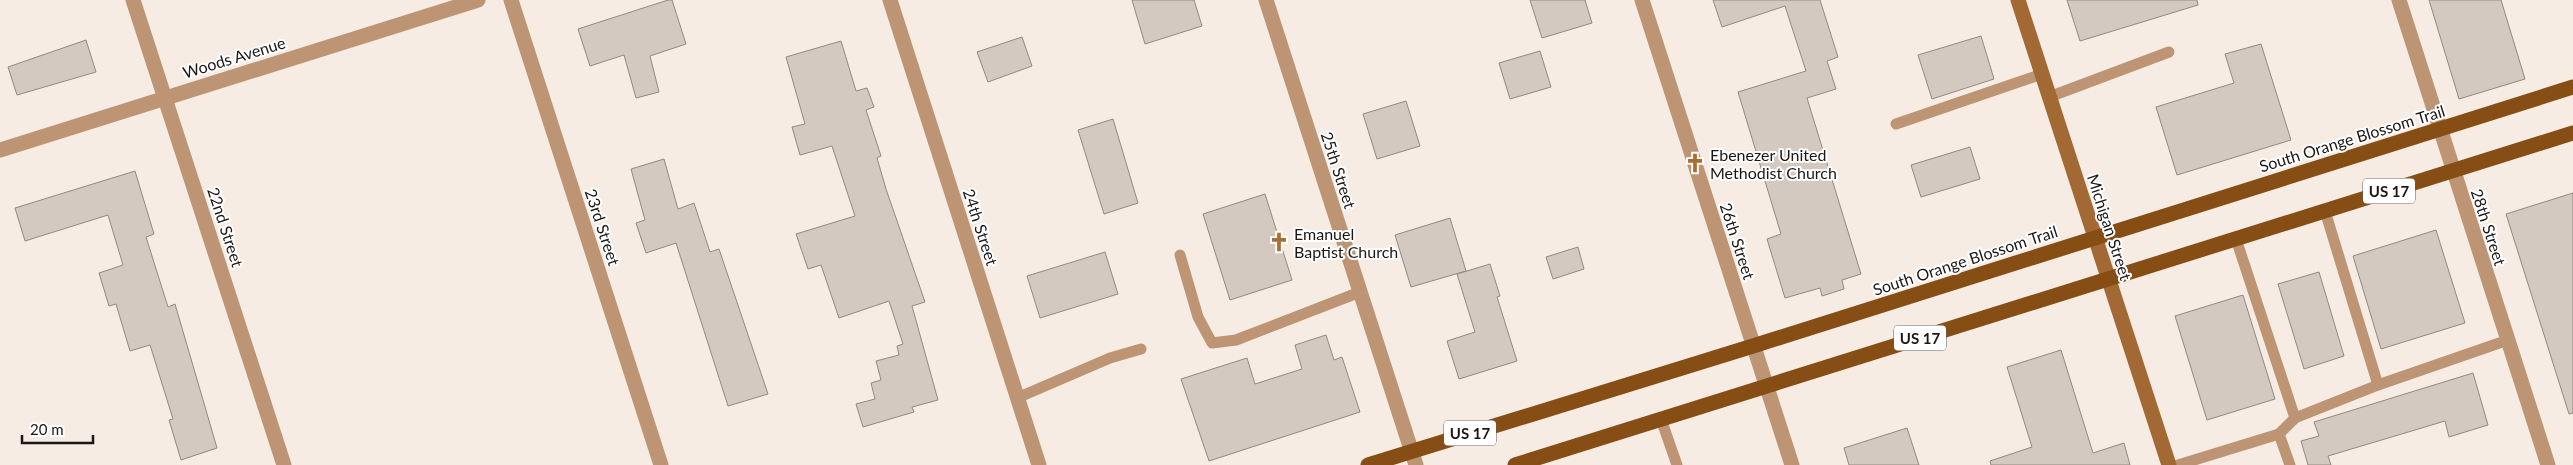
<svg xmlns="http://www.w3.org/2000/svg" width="2573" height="465" font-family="Lato,sans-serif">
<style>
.building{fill:#d3c9c1;stroke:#928981}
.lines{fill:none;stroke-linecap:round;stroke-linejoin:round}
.lane{stroke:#bd9574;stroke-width:11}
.street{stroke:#bd9574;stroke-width:15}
.secondary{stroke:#a36934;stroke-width:15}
.primary{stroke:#864e15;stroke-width:15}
.labels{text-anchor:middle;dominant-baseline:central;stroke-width:4;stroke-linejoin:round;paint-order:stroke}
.shield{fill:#fff;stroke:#5f5d5a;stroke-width:1}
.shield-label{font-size:15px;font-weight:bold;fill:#1a1714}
.street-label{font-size:16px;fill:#1a1714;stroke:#fff}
.poi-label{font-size:16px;fill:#1a1714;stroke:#fff;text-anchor:start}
</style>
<rect width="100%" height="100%" fill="#f6ece3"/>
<g class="building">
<path d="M668,0H672L686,44L650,56L659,92L636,98L624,55L590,66L578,29Z"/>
<path d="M1132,0H1194L1202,26L1145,44Z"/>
<path d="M1530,0H1585L1592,23L1542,38Z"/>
<path d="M1713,0H1820L1838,57L1827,61L1836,89L1807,98L1861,274L1842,280L1844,289L1822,296L1820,288L1785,298L1767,239L1781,234L1738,92L1806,71L1785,6L1722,27Z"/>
<path d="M2067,0H2197L2198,5L2080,41Z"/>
<path d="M2429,0H2501L2525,79L2459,99Z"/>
<path d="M1981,36L1994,79L1932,99L1918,55Z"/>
<path d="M1022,37L1032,66L988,82L977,52Z"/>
<path d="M86,40L96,72L17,95L8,67Z"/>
<path d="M841,41L856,91L867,88L874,107L866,110L881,156L877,158L886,189L925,302L912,306L938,400L912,407L914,412L863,427L856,404L875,399L871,383L881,380L876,361L899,355L897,346L903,344L889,301L839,318L821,265L808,269L796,234L855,216L832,146L800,155L792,127L805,124L786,57Z"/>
<path d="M2261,44L2291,140L2177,175L2156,107L2234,83L2225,54Z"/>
<path d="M1540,51L1551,87L1510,99L1499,63Z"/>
<path d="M1406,101L1420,146L1377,159L1363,114Z"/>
<path d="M1113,119L1138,203L1104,214L1078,130Z"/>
<path d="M1970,147L1980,179L1921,197L1911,165Z"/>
<path d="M664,159L678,209L694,203L710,252L719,249L768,394L728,406L676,243L646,253L636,223L645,220L631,169Z"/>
<path d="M135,171L154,234L146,237L168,307L175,304L217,448L181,460L169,420L173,419L150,345L130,351L116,304L109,306L99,273L123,265L108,215L25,241L15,208Z"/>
<path d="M2573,193V413L2569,414L2506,214Z"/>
<path d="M1265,194L1292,280L1230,300L1203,214Z"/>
<path d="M1450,218L1466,271L1411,287L1395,235Z"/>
<path d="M2436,230L2465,323L2381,349L2353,256Z"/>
<path d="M1578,247L1584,269L1553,279L1546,257Z"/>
<path d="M1105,252L1118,294L1040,318L1027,276Z"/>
<path d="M1490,264L1500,296L1497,297L1517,361L1459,379L1447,341L1475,332L1457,274Z"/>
<path d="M2319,272L2344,356L2304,369L2278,284Z"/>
<path d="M2243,295L2275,399L2207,420L2175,316Z"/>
<path d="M1326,335L1334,360L1342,357L1360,412L1209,461L1181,379L1247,358L1255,384L1302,369L1295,345Z"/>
<path d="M2061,350L2093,453L2124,443L2130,465H1991L1990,461L2032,447L2007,367Z"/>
<path d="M2473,373L2488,425L2449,437L2445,421L2328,456L2331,465H2308L2301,441L2319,436L2314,422Z"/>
<path d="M1907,428L1919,465H1849L1844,448Z"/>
</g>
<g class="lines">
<g class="lane">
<path d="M2049,97L2169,52"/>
<path d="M1896,124L2042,74"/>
<path d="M2325,211L2378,385"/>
<path d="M2236,239L2295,418"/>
<path d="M1180,255L1198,317L1212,343L1236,340L1360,292"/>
<path d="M1017,398L1110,358L1141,349"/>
<path d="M1661,419L1677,465"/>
<path d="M2279,434L2295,418L2378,385L2508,340"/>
<path d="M2178,465L2279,434L2290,465"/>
</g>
<g class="street">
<path d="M133,0L284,465"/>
<path d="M511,0L661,465"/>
<path d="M890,0L1039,465"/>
<path d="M1266,0L1416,465"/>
<path d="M1642,0L1792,465"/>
<path d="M2399,0L2548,465"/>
<path d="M0,150L478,0"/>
</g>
<path class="secondary" d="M2018,0L2169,465"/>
<g class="primary">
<path d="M1368,465L1753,346L2573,87"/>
<path d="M1515,465L2573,133"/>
</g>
</g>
<defs>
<symbol id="church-bare" viewBox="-9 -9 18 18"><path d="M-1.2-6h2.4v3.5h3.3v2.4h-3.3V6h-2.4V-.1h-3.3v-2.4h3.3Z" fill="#ab6d33" stroke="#fff" stroke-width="2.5" paint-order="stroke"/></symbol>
</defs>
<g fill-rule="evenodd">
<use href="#church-bare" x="1681" y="149" width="28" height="28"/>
<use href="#church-bare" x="1265" y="228" width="28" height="28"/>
</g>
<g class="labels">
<g class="shield">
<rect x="2363" y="178.5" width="52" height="25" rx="4"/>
<rect x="1894" y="325.5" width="52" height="25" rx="4"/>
<rect x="1444" y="420.5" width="52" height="25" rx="4"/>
</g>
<g class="shield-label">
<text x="2389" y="191">US 17</text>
<text x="1920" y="338">US 17</text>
<text x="1470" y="433">US 17</text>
</g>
<g class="street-label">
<text transform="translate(234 57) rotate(-17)">Woods Avenue</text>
<text transform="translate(2352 138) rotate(-17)">South Orange Blossom Trail</text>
<text transform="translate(1339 170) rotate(72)">25th Street</text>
<text transform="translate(226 227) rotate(72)">22nd Street</text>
<text transform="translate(603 227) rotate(72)">23rd Street</text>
<text transform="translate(981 227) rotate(72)">24th Street</text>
<text transform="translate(2110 227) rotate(72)">Michigan Street</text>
<text transform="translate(2489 227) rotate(72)">28th Street</text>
<text transform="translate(1738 241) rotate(72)">26th Street</text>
<text transform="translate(1965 260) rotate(-18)">South Orange Blossom Trail</text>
</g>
<g class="poi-label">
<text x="1710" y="154">Ebenezer United<tspan x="1710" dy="18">Methodist Church</tspan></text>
<text x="1294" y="233">Emanuel<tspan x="1294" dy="18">Baptist Church</tspan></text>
</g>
</g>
<path d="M22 435v8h71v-8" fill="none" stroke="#1a1714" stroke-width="2.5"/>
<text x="30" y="435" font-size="15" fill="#1a1714" stroke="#ffffff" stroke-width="4" paint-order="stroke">20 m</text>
</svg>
